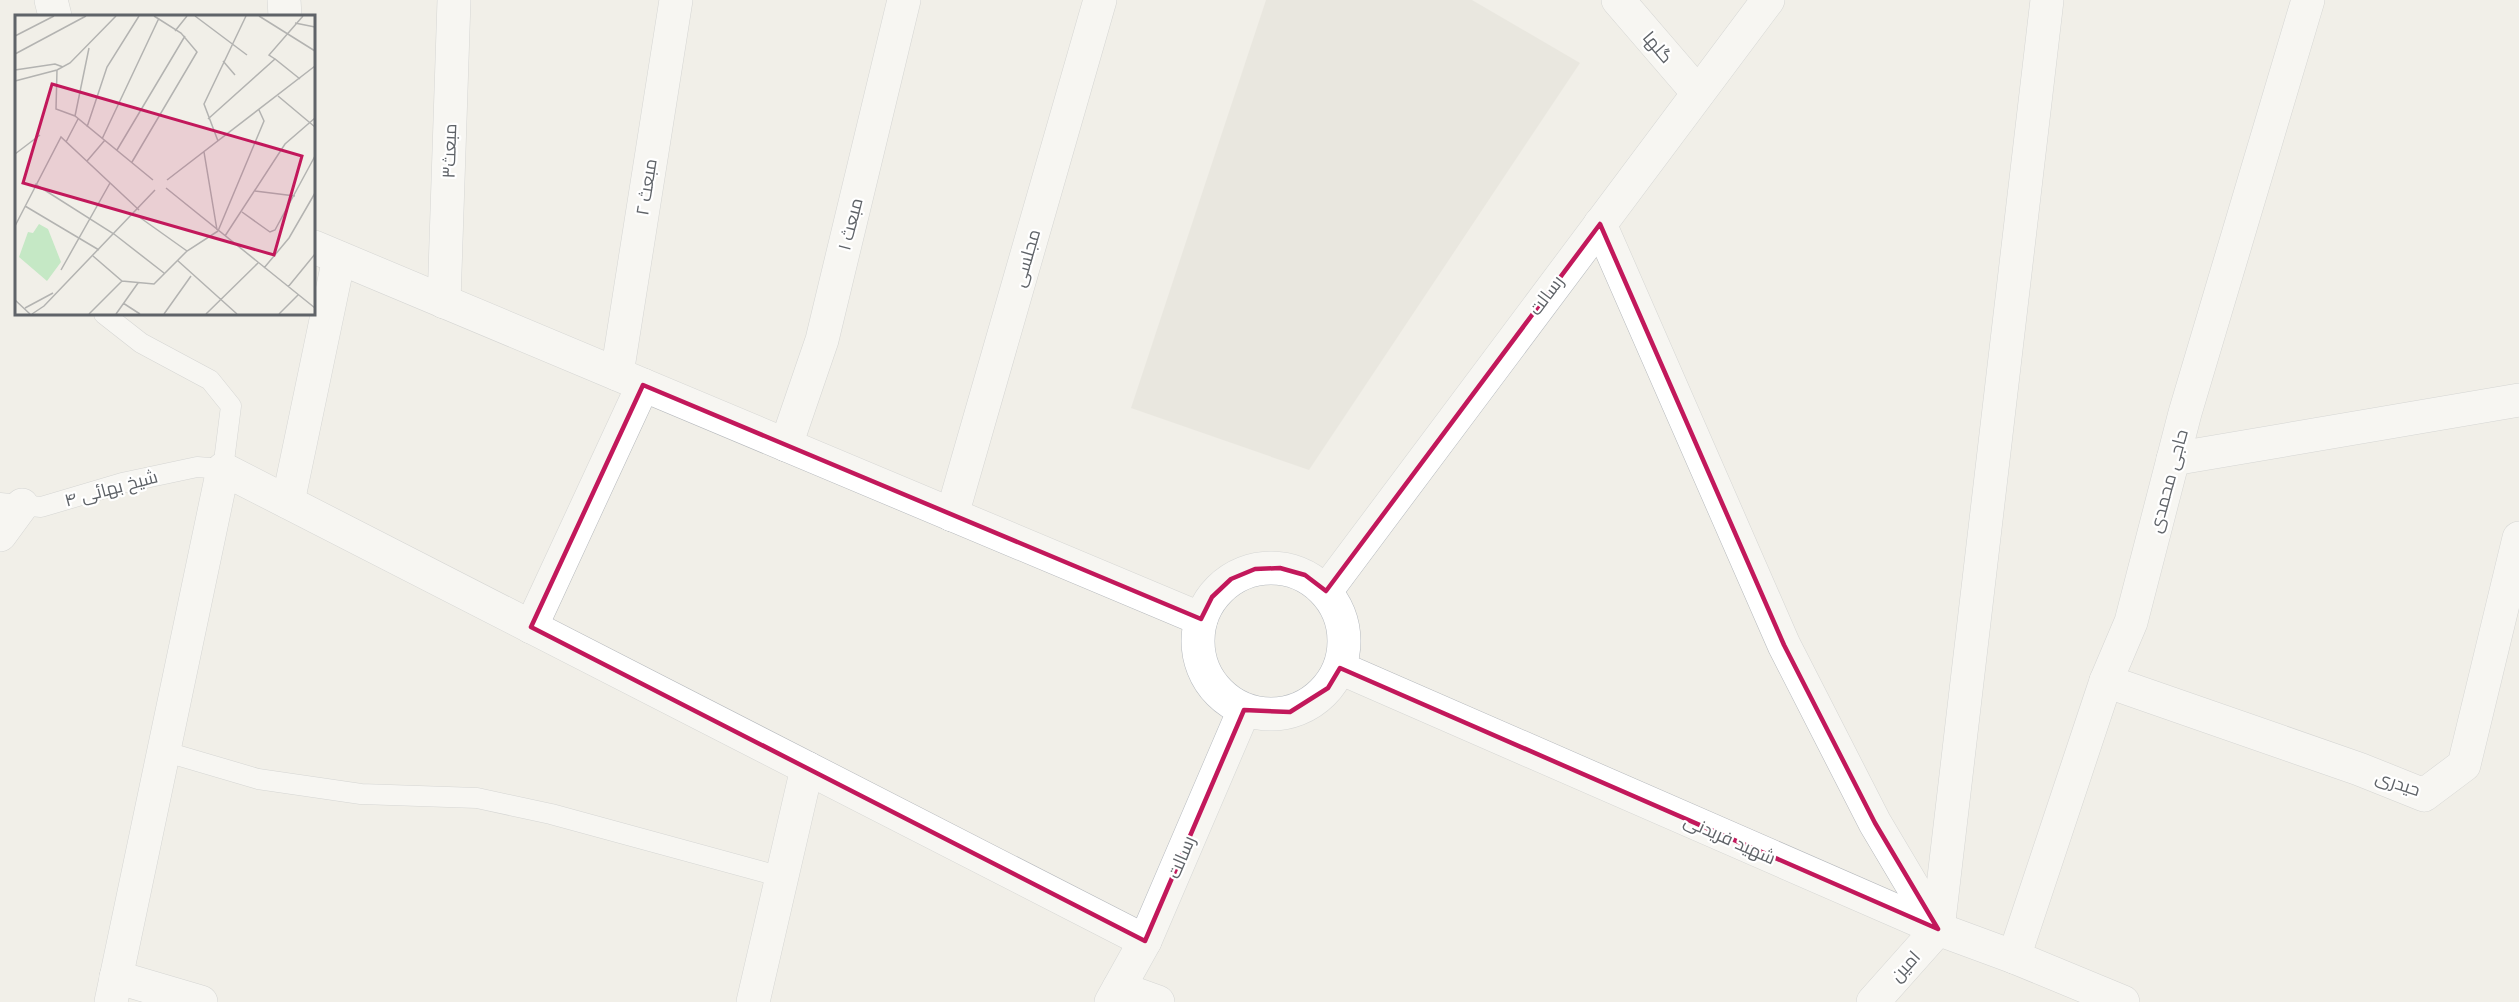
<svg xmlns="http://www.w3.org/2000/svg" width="2519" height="1002" font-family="'PT Sans',Cairo,sans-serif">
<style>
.education{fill:#e1ded6}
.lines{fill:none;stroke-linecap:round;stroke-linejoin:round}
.lane-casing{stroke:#b5b8bc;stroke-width:21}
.street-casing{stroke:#b5b8bc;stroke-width:34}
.secondary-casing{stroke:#b6babf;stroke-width:34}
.lane{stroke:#fff;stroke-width:20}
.street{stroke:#fff;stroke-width:33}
.secondary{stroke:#fff;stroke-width:33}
.marked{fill:none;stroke:#c2185b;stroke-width:4.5;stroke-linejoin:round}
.labels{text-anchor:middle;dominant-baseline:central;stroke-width:4.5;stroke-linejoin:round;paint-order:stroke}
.street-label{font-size:18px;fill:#5f6368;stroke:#fff}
.inset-road{fill:none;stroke:#b3b3b1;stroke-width:1.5}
.view{fill:#c2185b;fill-opacity:0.15;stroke:#c2185b;stroke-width:3}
.inset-edge{fill:none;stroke:#5f6368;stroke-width:3}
</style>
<rect width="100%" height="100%" fill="#f1efe8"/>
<path class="education" d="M1266,0H1472L1580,63L1309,470L1131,408Z"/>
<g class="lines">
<defs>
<g id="lane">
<path d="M0,503L41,507L122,483L197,467L223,469L231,406L210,380L141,343L104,314"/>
<path d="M163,751L258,779L361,794L477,798L551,814L782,877"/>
</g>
<g id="street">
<path d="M51,0L55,16"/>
<path d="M284,0L285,16"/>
<path d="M1618,0L1698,93"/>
<path d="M1600,224L1784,645L1875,823L1938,929"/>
<path d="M314,247L1201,619"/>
<path d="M444,302L454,0"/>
<path d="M617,374L676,0"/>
<path d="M786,445L822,340L904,0"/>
<path d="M2173,459L2519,400"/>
<path d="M288,502L339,258"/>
<path d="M952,515L1100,0"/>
<path d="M0,535L22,505"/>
<path d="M531,627L643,385"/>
<path d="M1340,668L1938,929L2014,957L2123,1002"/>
<path d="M2106,681L2359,769L2424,795L2464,765L2519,538"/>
<path d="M1938,929L2047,0"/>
<path d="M2014,957L2106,681L2131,622L2185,413L2308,0"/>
<path d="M116,977L201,1002"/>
<path d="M1119,988L1158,1002"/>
<path d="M111,1002L223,469L1145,941"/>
<path d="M753,1002L807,768"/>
<path d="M1873,1002L1938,929"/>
</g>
<g id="secondary">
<circle cx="1271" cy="641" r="73"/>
<path d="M1326,591L1768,0"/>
<path d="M1111,1002L1145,941L1244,710"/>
</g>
</defs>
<use href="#lane" class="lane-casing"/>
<use href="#street" class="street-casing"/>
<use href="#secondary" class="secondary-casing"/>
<use href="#lane" class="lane"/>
<use href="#street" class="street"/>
<use href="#secondary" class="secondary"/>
</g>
<path d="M0 0H2519V1002H0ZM1600,224L1784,645L1875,823L1938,929L1340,668L1328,688L1290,712L1244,710L1145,941L531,627L643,385L1201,619L1212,597L1231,579L1255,569L1280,568L1305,575L1326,591Z" fill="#f1efe8" fill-opacity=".55" fill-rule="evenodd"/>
<path class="marked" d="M1600,224L1784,645L1875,823L1938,929L1340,668L1328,688L1290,712L1244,710L1145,941L531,627L643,385L1201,619L1212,597L1231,579L1255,569L1280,568L1305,575L1326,591Z"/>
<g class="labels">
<g class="street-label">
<text transform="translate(1658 47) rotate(49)">گلها</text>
<text transform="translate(449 151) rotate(-88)">مبعث۳</text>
<text transform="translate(646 187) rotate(-81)">مبعث ۲</text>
<text transform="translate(850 224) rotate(-76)">مبعث ۱</text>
<text transform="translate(1026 258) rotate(-74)">مجلسی</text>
<text transform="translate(1546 295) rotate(-53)">رسالت</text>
<text transform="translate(2168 481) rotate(-75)">حاجی محمدی</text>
<text transform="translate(111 488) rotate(-15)">شیخ بهائی ۴</text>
<text transform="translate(2398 783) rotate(18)">حیدری</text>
<text transform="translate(1730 839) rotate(24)">شهید فریدنی</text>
<text transform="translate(1181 857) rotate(-67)">رسالت</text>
<text transform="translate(1905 966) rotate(-48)">امین</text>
</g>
</g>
<g transform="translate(15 15)">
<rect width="300" height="300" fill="#f1efe8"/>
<path d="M24,209L33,214L46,247L32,266L4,242L13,217L18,218Z" fill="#c5e8c5"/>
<path class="inset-road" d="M180,1L232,40M244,1L300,36M280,8L300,12M160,16L172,1M0,21L39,1M0,39L71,1M260,44L254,40L288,1M208,46L220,60M0,55L40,49L48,52M42,55L41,94L60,101L138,165M0,66L42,55L55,48L101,1M263,81L300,112M60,101L74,33M193,104L260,44L285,64M72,112L92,52L124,1M87,124L144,3M203,126L189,89L231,1M51,127L63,104M102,135L170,21M189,137L202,215M0,139L25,120M72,146L90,125M117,147L182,37L166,18L139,1M152,165L300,51M20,169L99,219L149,258M151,173L300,293M240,176L280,181M10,191L84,235M227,197L255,217L260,215L300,141M120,199L172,236M0,211L46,122L124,195M203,216L249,106L244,95M210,221L270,129L300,103M78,241L107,266L139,269L172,236L203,216M162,245L222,299M249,253L274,223L300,178M46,255L95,168M273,272L300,239M0,285L15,299M108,288L125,299M10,293L38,278M17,299L29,291L140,175M74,299L107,266M101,299L123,268M149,299L176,261M191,299L243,248M264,299L283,280"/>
<path class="view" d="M37,69L287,141L259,240L8,168Z"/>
<rect width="300" height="300" class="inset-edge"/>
</g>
</svg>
